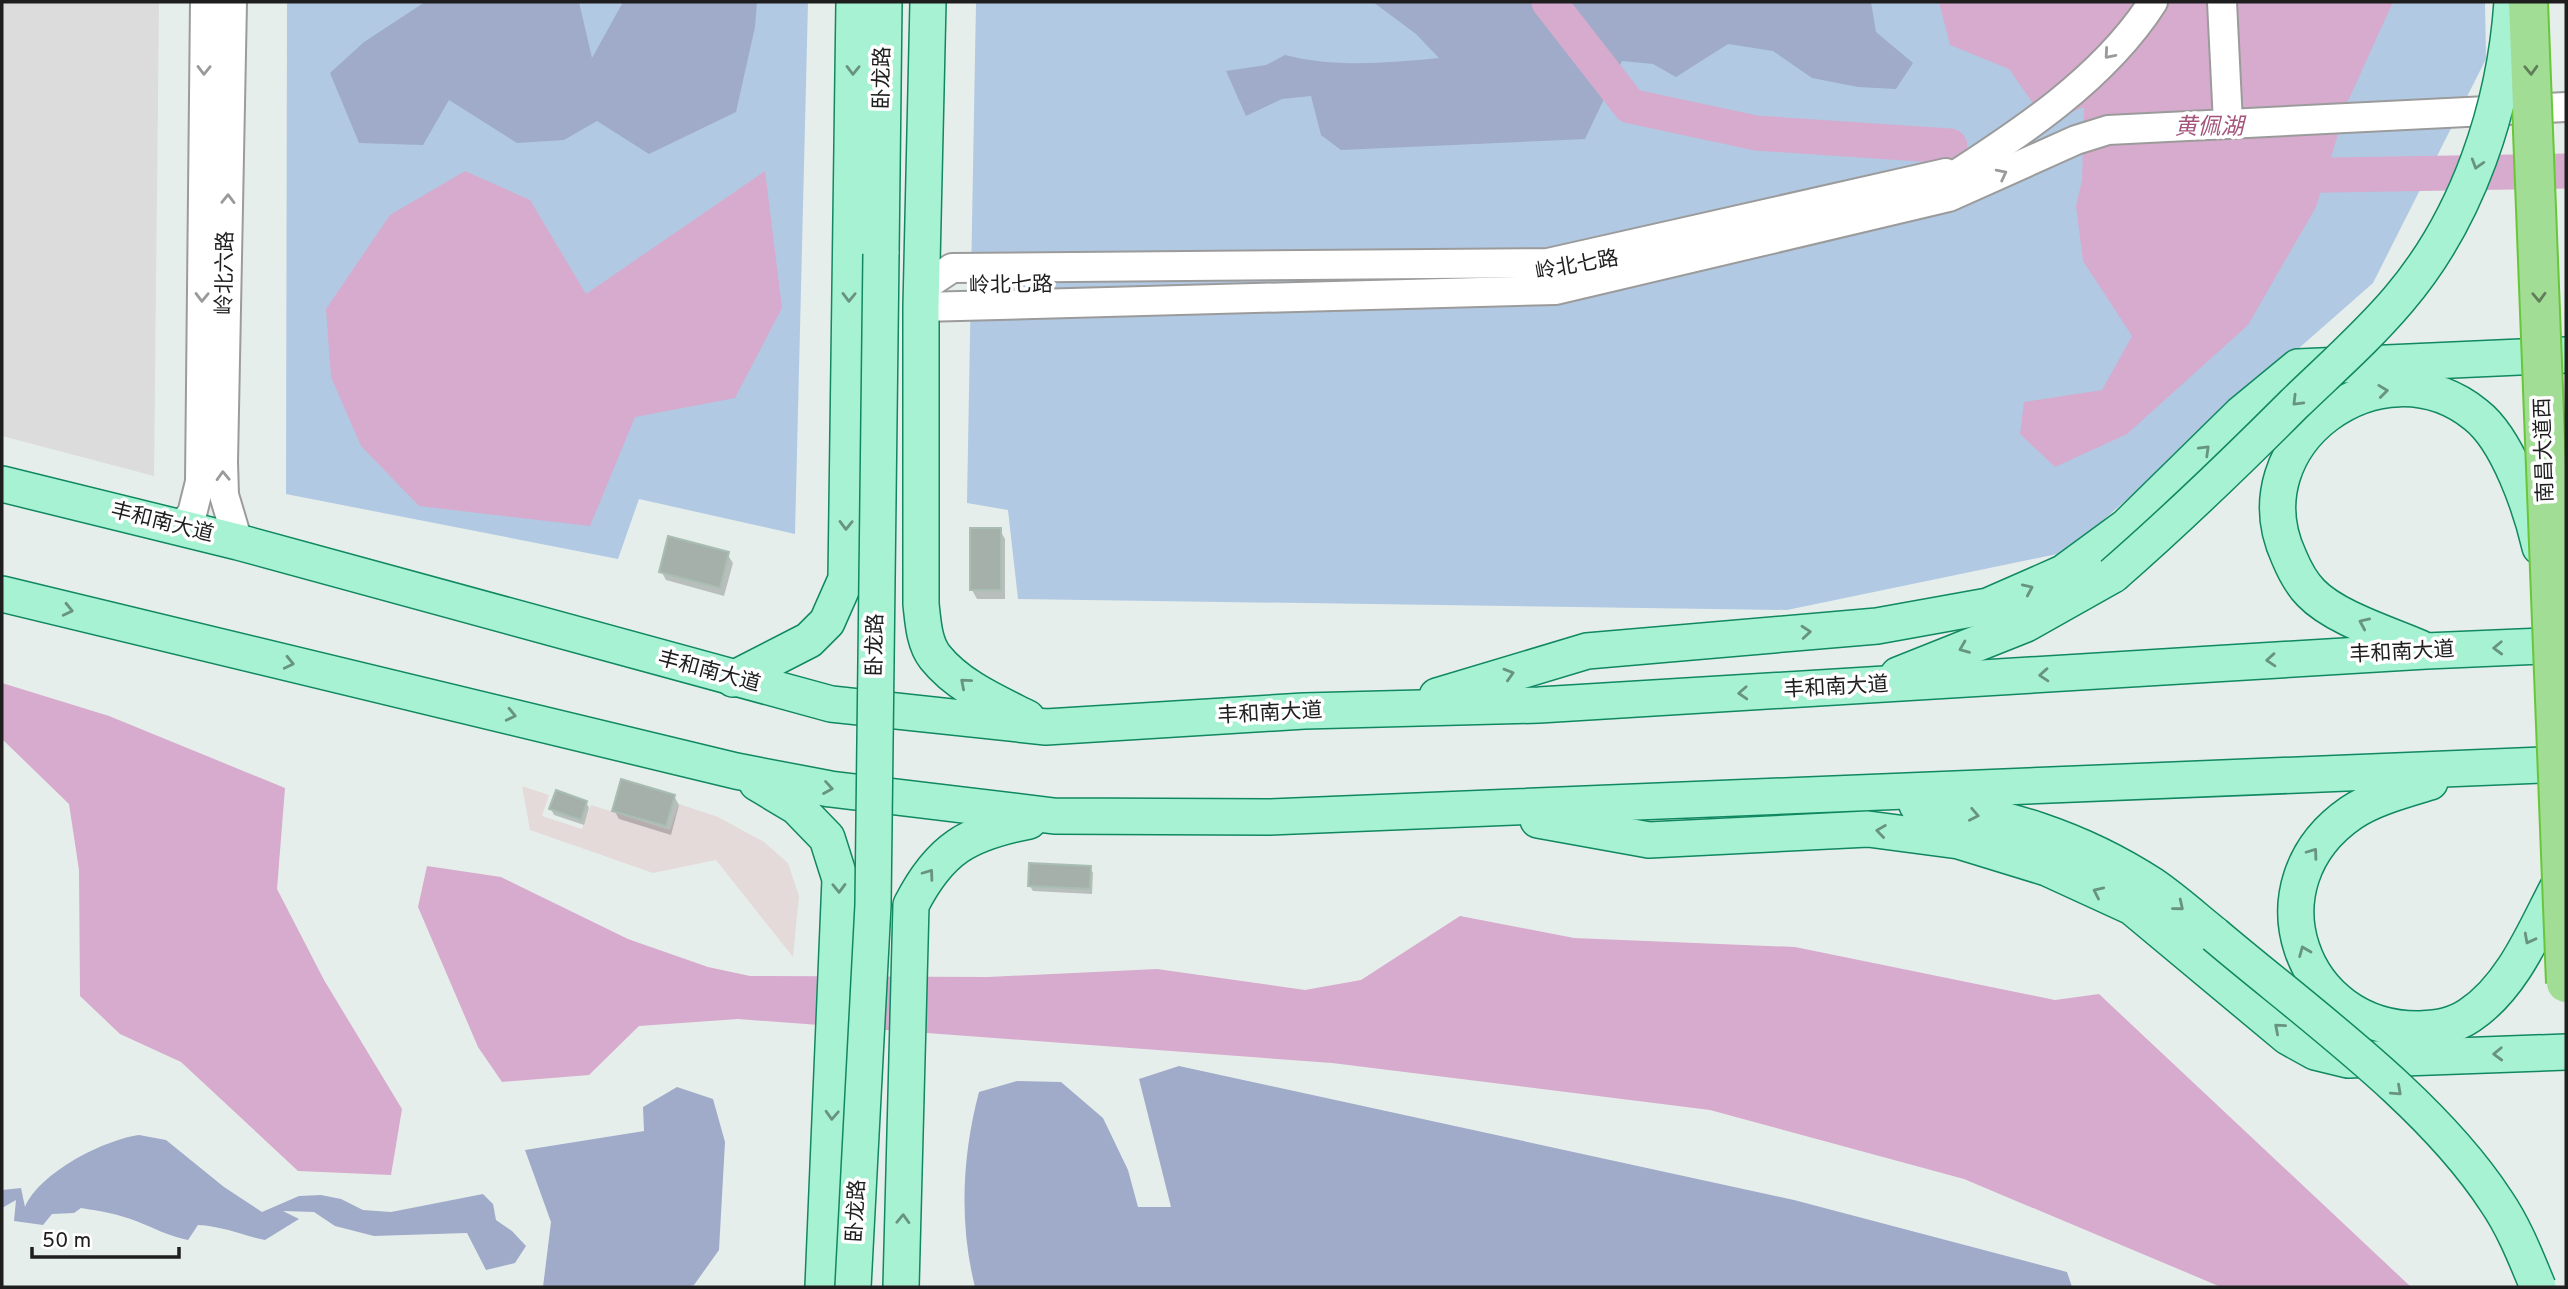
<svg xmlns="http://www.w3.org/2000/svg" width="2568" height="1289" font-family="Overpass,'Noto Sans SC',sans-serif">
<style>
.residential{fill:#dbdcdb}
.grass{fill:#b1c9e3}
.forest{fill:#9fabc9}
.plaza{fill:#e4dada}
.water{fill:#d7abcd}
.shadow{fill:#0003}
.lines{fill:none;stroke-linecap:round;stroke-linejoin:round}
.river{stroke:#d7abcd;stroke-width:35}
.building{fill:#a5b0aa;stroke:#a9beb3;stroke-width:2}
.minor-casing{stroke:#9b9b9b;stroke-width:32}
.major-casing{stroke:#108861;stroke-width:38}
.minor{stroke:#fff;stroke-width:28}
.major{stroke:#a7f2d2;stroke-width:35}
.major-bridge-casing{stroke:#108861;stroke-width:38;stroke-linecap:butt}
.highway-bridge-casing{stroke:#68c738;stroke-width:42;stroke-linecap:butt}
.major-bridge{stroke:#a7f2d2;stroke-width:35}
.highway-bridge{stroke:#a2dd96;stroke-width:38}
.oneway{stroke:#9a9a9a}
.oneway2{stroke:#699381}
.oneway3{stroke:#607e5a}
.labels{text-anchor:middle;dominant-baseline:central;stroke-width:7;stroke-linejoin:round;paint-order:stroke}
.street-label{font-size:21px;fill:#1e1e1e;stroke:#fff}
.water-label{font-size:23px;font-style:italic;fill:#a3557c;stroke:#fff}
</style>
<rect width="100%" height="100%" fill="#e6eeeb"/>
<path class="residential" d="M2,2H159L154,476L2,436Z"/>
<g class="grass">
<path d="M287,2H808L795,534L639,499L618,559L286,494Z"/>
<path d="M976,2H2485L2486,59L2373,283L2067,552L1787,610L1018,599L1008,510L967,503Z"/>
</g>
<g class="forest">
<path d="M425,2H579L592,58L623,2H757L755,27L736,112L649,154L597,121L564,140L517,143L449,100L423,145L359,143L330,73L364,42Z"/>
<path d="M1373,2H1871L1876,32L1913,63L1896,89L1858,87L1812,78L1773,51L1728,44L1676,77L1653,64L1622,61L1585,139L1341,150L1321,135L1311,96L1282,99L1246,116L1226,71L1266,65L1285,55C1335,68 1388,63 1439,58L1416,34Z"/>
<path d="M1179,1066L1794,1200L2067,1272L2072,1287H975C959,1224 962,1156 979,1092L1017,1081L1061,1082L1103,1118L1128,1170L1138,1207H1171L1139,1079Z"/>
<path d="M677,1087L713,1099L725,1142L719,1250L694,1285L686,1287H543L551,1222L525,1150L644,1131L643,1107Z"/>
<path d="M139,1135L166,1140L224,1187L262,1212L299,1196L321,1195L341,1199L363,1210L391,1212L483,1194L493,1204L496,1220L512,1231L526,1246L515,1263L486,1270L467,1233L374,1236L335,1226L314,1212L283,1211L299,1219L265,1240C241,1235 222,1226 198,1225L188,1240C168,1236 154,1228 136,1221C118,1214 100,1211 81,1208L74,1213L52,1214L43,1225L14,1221L16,1200L2,1208V1190L21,1188L25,1207C40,1172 104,1140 139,1135Z"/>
</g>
<path class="plaza" d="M522,786L549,795L542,816L582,829L591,805L670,830L679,804L718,817L764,842L788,863L799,896L793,957L716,860L653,873L530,830Z"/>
<g class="water">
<path d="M1939,2H2393L2348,101L2316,207L2248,325L2127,434L2055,467L2020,434L2024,402L2102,390L2132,336L2083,261L2076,206L2082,180L2084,107L2046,122L2009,69L1950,45Z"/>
<path d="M465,171L530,200L586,294L765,171L782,308L735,398L635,417L590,526L419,506L361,446L331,377L326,309L390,215Z"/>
<path d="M2,683L109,716L285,788L277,889L324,980L402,1109L391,1175L298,1171L181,1062L120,1034L80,996L79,870L69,804L2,739Z"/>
<path d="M427,866L501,877L628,939L708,967L750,976L988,977L1157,969L1305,990L1361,980L1460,916L1574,938L1795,947L2055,1000L2099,994L2411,1287H2221L1964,1179L1710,1110L1332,1063L738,1019L639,1026L589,1075L502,1082L478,1047L418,907Z"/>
</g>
<g class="shadow">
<path d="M1000,530L1005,539V599H977L972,590Z"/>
<path d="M727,554L733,563L724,596L666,580L661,571Z"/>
<path d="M674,796L679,805L671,835L619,819L614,810Z"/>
<path d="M586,802L589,808L584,825L554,815L551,809Z"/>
<path d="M1090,868L1093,873L1092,894L1033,891L1029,885Z"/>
</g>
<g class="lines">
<g class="river">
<path d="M1549,2L1630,106L1756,133L1950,146"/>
<path d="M2277,176L2566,171"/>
</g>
</g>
<g class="building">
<rect x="970" y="528" width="31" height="62"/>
<path d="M668,536L729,552L720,588L659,572Z"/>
<path d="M621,779L675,795L666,826L612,811Z"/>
<path d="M556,790L587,801L581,820L549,809Z"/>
<path d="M1029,863L1091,866L1090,889L1028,886Z"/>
</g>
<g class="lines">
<defs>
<g id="minor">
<path d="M232,2L223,462L224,495L238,542"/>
<path d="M2222,2L2228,123"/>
<path d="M1930,186L1943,183C2018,135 2104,79 2153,2"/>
<path d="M922,288L952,268L1548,263L1946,173"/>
<path d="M921,307L1556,290L1949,197L2076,140L2108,130L2566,107"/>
<path d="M179,527L192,514L200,482L205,2"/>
</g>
<g id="major">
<path d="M928,2L921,307V604C923,622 924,643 935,657C958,686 995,702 1027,718"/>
<path d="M881,254L884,2"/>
<path d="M2,484L238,542L831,704L1046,727L1304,711L1539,705L2426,651L2566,645"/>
<path d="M2,594L736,771L830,789L1054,816L1269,817L2566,764"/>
<path d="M2420,648C2388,634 2335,618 2311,593C2302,584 2294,569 2289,557C2236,443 2381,338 2476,415C2508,440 2531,508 2540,547"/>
<path d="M1898,675L2026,624L2113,575"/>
<path d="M733,679L809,640L827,622L846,579L854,2"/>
<path d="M1437,696L1587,651L1877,626L1988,606L2063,573L2127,526L2241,414L2298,367L2566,355"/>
<path d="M2430,782C2404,790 2373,798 2351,813C2248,884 2300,1031 2420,1029C2439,1028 2454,1026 2470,1015C2515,985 2537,925 2562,879"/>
<path d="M757,783L797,807L827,838L840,879L823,1287"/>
<path d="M1917,805C2000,812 2083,840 2152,885C2174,900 2195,919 2215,935"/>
<path d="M1538,820L1649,840L1868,829L1959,841L2047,868L2132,907L2288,1037L2315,1052L2348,1060L2566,1052"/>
<path d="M901,1287L911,905C940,848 968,833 1029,821"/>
</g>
</defs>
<use href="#minor" class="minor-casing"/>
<use href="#major" class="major-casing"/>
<use href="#minor" class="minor"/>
<use href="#major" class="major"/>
<defs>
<g id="major-bridge">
<path d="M2113,575C2176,520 2235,463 2294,404C2329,370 2367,337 2399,299C2468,218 2505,107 2512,2"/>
<path d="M2215,935C2307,1013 2431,1101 2496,1201C2514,1227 2526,1258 2538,1287"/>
<path d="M853,1287L873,905L881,254"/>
</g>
<path id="highway-bridge" d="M2528,2L2566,983"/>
</defs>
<use href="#major-bridge" class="major-bridge-casing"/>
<use href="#highway-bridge" class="highway-bridge-casing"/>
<use href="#major-bridge" class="major-bridge"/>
<use href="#highway-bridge" class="highway-bridge"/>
</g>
<defs><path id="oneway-chevron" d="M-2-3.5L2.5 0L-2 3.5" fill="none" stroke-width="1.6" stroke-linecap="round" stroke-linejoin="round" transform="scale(1.75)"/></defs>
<g class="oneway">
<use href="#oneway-chevron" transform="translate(2109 54) rotate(131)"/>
<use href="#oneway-chevron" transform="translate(204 70) rotate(91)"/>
<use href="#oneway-chevron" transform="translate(2002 174) rotate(-27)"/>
<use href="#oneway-chevron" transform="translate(228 199) rotate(-89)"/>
<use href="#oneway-chevron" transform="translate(202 297) rotate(91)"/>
<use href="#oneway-chevron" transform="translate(223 476) rotate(-92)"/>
</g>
<g class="oneway2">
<use href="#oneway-chevron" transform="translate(853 70) rotate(91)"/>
<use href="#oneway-chevron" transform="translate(2477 164) rotate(107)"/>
<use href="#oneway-chevron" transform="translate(849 297) rotate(91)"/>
<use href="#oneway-chevron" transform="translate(2383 391) rotate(-7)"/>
<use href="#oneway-chevron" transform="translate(2297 401) rotate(135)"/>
<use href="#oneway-chevron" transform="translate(2205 450) rotate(-44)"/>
<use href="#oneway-chevron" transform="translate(846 525) rotate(91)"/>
<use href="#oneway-chevron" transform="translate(2028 589) rotate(-24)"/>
<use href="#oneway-chevron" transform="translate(68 610) rotate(13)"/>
<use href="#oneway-chevron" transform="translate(2364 623) rotate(-156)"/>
<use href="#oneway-chevron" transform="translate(1806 632) rotate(-5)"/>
<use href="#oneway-chevron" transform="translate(1964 648) rotate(158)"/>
<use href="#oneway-chevron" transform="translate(2498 648) rotate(178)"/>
<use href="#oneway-chevron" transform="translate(2271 660) rotate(176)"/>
<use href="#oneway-chevron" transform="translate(289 663) rotate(13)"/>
<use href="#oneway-chevron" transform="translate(1509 674) rotate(-17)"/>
<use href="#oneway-chevron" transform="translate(2044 675) rotate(176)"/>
<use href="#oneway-chevron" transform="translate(965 683) rotate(-139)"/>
<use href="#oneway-chevron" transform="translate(1743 693) rotate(177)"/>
<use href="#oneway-chevron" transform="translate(511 715) rotate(13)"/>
<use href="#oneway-chevron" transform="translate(828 788) rotate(9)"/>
<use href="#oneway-chevron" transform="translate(1974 815) rotate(11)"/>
<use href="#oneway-chevron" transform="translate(1881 831) rotate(-172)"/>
<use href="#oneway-chevron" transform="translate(2313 853) rotate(-54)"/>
<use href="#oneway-chevron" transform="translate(929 874) rotate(-54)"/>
<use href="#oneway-chevron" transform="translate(839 888) rotate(89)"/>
<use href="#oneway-chevron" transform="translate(2098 892) rotate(-155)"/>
<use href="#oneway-chevron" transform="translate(2179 906) rotate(39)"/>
<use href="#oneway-chevron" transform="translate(2529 939) rotate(118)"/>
<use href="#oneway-chevron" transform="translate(2304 951) rotate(-112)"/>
<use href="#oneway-chevron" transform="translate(2279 1028) rotate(-139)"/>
<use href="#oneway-chevron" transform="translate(2498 1054) rotate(178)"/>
<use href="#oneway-chevron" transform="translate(2397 1091) rotate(42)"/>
<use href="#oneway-chevron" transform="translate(832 1115) rotate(93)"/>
<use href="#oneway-chevron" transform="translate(903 1219) rotate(-88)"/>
</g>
<g class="oneway3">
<use href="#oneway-chevron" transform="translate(2531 70) rotate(88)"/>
<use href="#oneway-chevron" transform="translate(2539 297) rotate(88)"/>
</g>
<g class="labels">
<g class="street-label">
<text transform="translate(883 78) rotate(-89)">卧龙路</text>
<text transform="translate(1577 266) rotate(-10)">岭北七路</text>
<text transform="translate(226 273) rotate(-89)">岭北六路</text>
<text transform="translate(1011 286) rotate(-1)">岭北七路</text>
<text transform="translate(2545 450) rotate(-92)">南昌大道西</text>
<text transform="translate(162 523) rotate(14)">丰和南大道</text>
<text transform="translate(876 645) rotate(-89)">卧龙路</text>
<text transform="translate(2402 653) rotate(-3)">丰和南大道</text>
<text transform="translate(709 672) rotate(15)">丰和南大道</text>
<text transform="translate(1836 688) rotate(-3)">丰和南大道</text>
<text transform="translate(1270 714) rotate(-3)">丰和南大道</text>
<text transform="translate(857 1211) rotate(-87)">卧龙路</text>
</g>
<g class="water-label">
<text x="2209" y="128">黄佩湖</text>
</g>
</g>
<rect width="2568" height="1289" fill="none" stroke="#1e1e1e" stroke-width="7"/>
<path d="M32 1247v10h147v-10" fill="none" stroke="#1e1e1e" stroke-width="3.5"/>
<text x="42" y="1247" font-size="21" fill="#1e1e1e" stroke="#ffffff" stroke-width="5" paint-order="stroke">50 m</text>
</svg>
